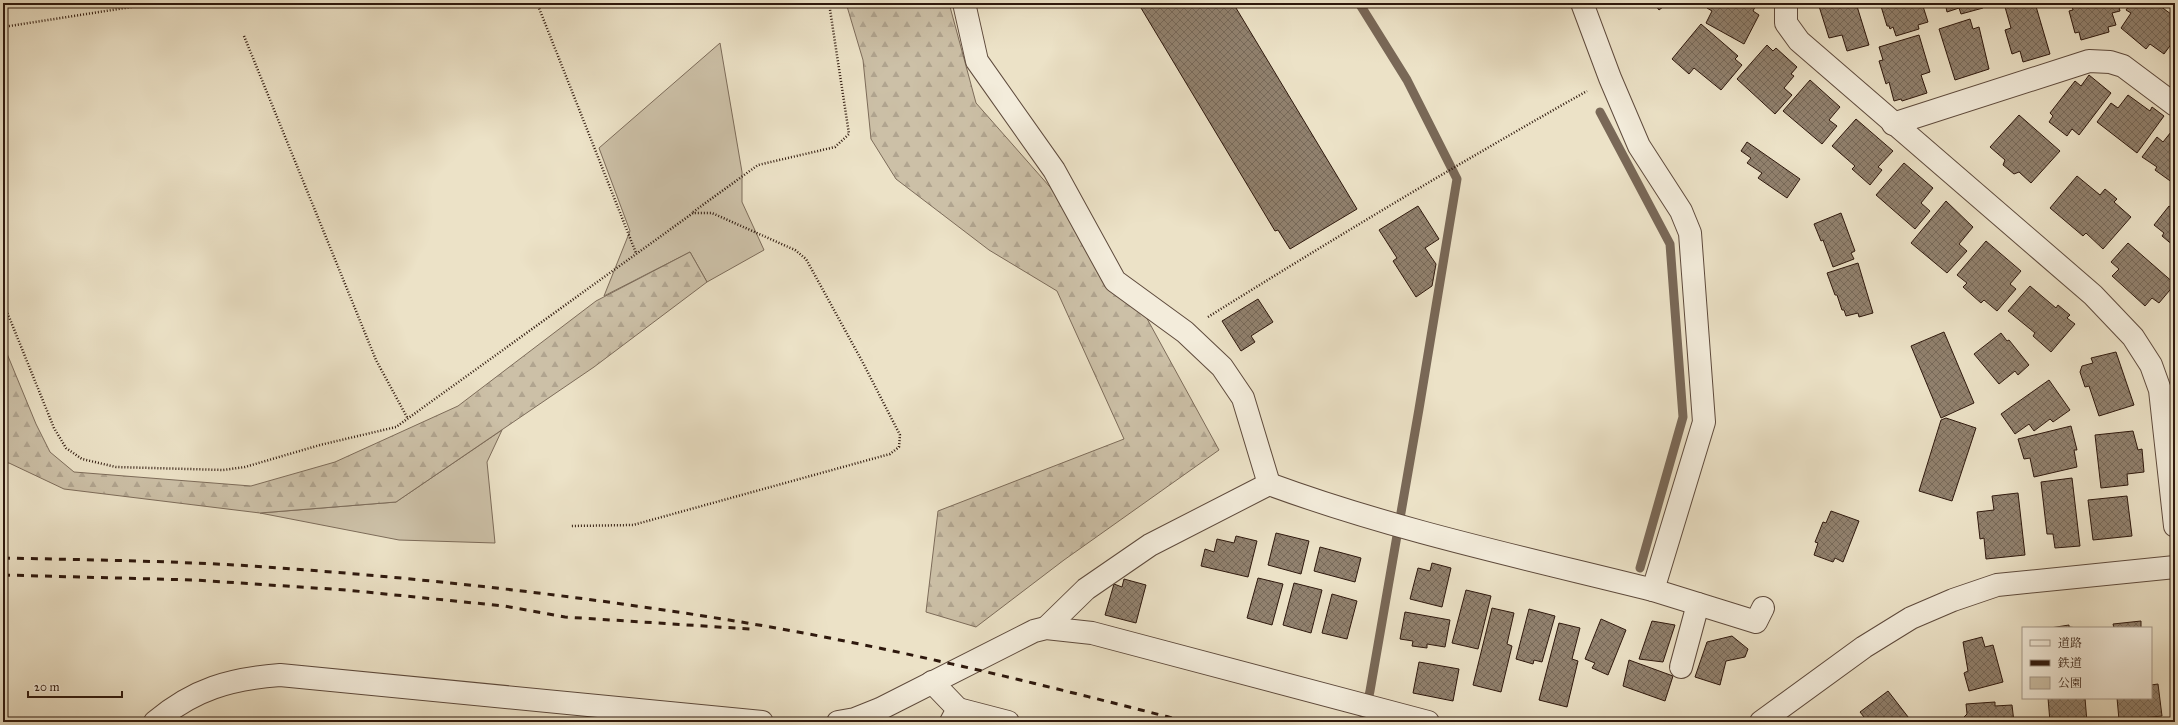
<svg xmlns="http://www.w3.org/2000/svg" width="2178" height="725" font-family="'IM FELL Great Primer','Noto Serif JP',serif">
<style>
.green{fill:#ccc0a7;stroke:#7d6c5a}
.forest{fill:url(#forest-firs);stroke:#7d6c5a}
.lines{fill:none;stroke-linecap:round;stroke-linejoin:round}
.stream{stroke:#796857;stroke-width:9}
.building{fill:url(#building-cross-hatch);stroke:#2e180d}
.minor-casing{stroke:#5e4a3c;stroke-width:24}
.path{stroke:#2e180d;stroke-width:2.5;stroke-dasharray:1 2;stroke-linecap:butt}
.minor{stroke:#f3ecdb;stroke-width:22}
.rail{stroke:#2e180d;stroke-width:3;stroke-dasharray:7 7;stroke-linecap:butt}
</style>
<defs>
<pattern id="forest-firs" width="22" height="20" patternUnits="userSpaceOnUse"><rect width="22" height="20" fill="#ccc0a7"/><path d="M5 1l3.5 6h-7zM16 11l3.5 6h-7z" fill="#b0a48f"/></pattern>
<pattern id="building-cross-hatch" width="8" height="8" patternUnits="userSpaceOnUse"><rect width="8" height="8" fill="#91816e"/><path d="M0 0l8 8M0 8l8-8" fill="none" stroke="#776959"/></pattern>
</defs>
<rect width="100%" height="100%" fill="#ece2c7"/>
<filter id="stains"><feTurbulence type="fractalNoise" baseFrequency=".005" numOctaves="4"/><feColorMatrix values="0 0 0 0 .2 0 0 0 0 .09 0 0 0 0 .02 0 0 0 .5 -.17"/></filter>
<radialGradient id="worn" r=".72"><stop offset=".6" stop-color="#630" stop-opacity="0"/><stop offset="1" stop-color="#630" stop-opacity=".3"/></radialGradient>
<g class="green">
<path d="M720,43L742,172V202L764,250L707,282L690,252L604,296L630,231L599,148Z"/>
<path d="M502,430L487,462L495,543L399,540L260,513L396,502Z"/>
</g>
<g class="forest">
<path d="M846,3H949L976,103L1116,262L1219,450L1064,560L976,627L926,612L938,511L1124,439L1057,291L989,250L896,179L871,139L863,60Z"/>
<path d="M690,252L707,282L594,367L396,502L260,513L64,489L9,463H3V344L36,424L50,452L74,472L251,486L335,462L458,406L596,301Z"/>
</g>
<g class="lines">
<g class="stream">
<path d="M1359,3L1407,80L1457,179L1419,409L1370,691L1363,722"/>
<path d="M1600,112L1670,244L1683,417L1640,568"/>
</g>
</g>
<g class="building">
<path d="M1138,3H1233L1357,209L1290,249L1278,230L1275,231Z"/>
<path d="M1654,3H1668L1659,10Z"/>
<path d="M1710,3H1757L1753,11L1759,15L1744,44L1706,23L1712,11L1707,8Z"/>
<path d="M1818,3H1856L1869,45L1847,51L1842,35L1829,38Z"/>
<path d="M1880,3H1922L1928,22L1918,25L1919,29L1896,36L1893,27L1890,29L1889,26H1887Z"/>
<path d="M1945,3H1982L1983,8L1961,14L1959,8L1947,12Z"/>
<path d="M2017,3H2035L2050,54L2023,62L2020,51L2012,54L2005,30L2011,28L2005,7Z"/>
<path d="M2071,3H2118L2120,11L2112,13L2116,25L2108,27L2109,32L2081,40L2079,32L2075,33L2069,11L2073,10Z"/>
<path d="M2131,3H2156L2175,17V39L2164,54L2150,44L2146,49L2121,28L2131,13L2126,10Z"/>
<path d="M1970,19L1973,29L1979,27L1989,69L1955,80L1939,29Z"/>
<path d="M1701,24L1738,56L1735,59L1742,65L1721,90L1694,68L1689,74L1672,59Z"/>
<path d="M1919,35L1930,72L1921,75L1927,93L1902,101L1901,99L1894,101L1889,82L1886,84L1879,61L1883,60L1879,47Z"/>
<path d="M1767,45L1773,51L1776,48L1797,67L1791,74L1794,76L1784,88L1792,95L1775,114L1737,79Z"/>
<path d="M2089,75L2111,93L2079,135L2072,129L2067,136L2049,122L2053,116L2050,113L2075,81L2081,86Z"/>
<path d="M1810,80L1840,107L1829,120L1837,126L1822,144L1783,111Z"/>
<path d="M2128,95L2150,111L2152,107L2164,116L2137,153L2097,122L2111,103L2118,108Z"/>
<path d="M2019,115L2060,151L2031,183L2019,172L2014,174L2003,165L2005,160L1990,147Z"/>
<path d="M1856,119L1893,151L1878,167L1882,170L1870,185L1852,169L1855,166L1832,146Z"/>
<path d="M2171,132L2175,135V181L2173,183L2155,170L2157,167L2142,157L2157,137L2163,142Z"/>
<path d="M1747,142L1800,179L1787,198L1758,178L1762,173L1747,163L1751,158L1741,151Z"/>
<path d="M1904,163L1933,188L1921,203L1930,211L1915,229L1876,195Z"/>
<path d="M2077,176L2100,195L2105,189L2117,199L2114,202L2131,217L2103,249L2086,233L2083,236L2050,208Z"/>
<path d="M1946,201L1973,227L1959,244L1967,251L1947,273L1911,243Z"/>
<path d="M1418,206L1439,239L1425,248L1436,264L1432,286L1416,297L1393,261L1397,258L1379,230Z"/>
<path d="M2169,206L2175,210V247L2162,236L2164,233L2154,225Z"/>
<path d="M1841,213L1855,251L1851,253L1854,259L1833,267L1823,240L1821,241L1814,224Z"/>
<path d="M1986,241L2021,271L2010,284L2016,289L1997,311L1984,300L1981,303L1963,287L1967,283L1957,275Z"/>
<path d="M2128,243L2175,284L2159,303L2152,298L2145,306L2112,276L2119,269L2111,262Z"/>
<path d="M1858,263L1873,313L1859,317L1858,313L1846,316L1844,310H1842L1837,295H1835L1827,273Z"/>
<path d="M2030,286L2056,308L2058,305L2070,315L2067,318L2075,324L2051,352L2033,336L2035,333L2008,311Z"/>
<path d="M1258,299L1273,322L1251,336L1255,342L1241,351L1222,321Z"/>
<path d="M1944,332L1974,403L1941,418L1911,346Z"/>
<path d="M2001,333L2007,341L2009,340L2029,365L2018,375L2015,371L1999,384L1974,354Z"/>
<path d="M2116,352L2134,405L2099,416L2089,386L2085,387L2080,372L2082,366L2093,363L2091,358Z"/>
<path d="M2049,380L2070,410L2053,422L2050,419L2034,431L2029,424L2015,434L2001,414Z"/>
<path d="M1946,418L1976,428L1952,501L1919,491L1941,420Z"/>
<path d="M2071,426L2077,450H2074L2077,467L2034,477L2030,458L2024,459L2018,439Z"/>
<path d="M2133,431L2138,450L2142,449L2144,472L2127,474L2128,485L2101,488L2095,435Z"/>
<path d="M2072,478L2080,546L2055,548L2053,534H2047L2041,482Z"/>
<path d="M2018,493L2025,555L1986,559L1984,538L1980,539L1977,512L1994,510L1992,496Z"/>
<path d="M2127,496L2132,536L2093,540L2088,500Z"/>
<path d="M1831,511L1859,521L1843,562L1835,558L1833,562L1814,555L1818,543L1815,542L1823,522L1826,523Z"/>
<path d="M1276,533L1309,541L1301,574L1268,565Z"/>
<path d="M1236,536L1257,541L1248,577L1201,566L1205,549L1214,552L1217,539L1234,543Z"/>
<path d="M1320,547L1361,558L1355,582L1314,571Z"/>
<path d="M1432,563L1451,568L1442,607L1410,599L1418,568L1430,571Z"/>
<path d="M1258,578L1283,584L1272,625L1247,618Z"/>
<path d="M1124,579L1146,585L1136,623L1105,615L1114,584L1122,587Z"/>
<path d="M1294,583L1322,590L1311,633L1283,625Z"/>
<path d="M1466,590L1491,596L1478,649L1452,643Z"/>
<path d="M1332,594L1357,601L1347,639L1322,633Z"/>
<path d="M1492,608L1514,613L1507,644L1512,646L1501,692L1473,685Z"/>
<path d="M1529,609L1555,616L1542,662L1534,660L1533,664L1516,659Z"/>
<path d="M1405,612L1450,620L1445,647L1427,644V648L1412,646L1413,641L1400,639Z"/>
<path d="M1601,619L1626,630L1608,675L1592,668L1595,663L1585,659Z"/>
<path d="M1652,621L1675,625L1663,662L1639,659Z"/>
<path d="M2141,621V628H2114L2113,624Z"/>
<path d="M1559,623L1580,628L1572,659L1578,661L1567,707L1539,700Z"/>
<path d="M2069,625V627L2078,628H2050Z"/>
<path d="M1732,636L1748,649L1745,657L1726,661L1720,685L1695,677L1707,642Z"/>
<path d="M1982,637L1985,647L1993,645L2003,682L1969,691L1964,673L1968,671L1963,642Z"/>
<path d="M1629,660L1673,676L1665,701L1623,686Z"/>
<path d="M1419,662L1459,669L1453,701L1413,693Z"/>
<path d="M2158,684L2162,716L2119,720L2117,698H2151V685Z"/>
<path d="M1888,691L1912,722H1868L1860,712Z"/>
<path d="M2048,698H2085L2087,722H2050Z"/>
<path d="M1995,702V706L2012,705L2014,722H1963V718L1967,714L1966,704Z"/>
</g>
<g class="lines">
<defs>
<g id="minor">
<path d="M964,3L977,61L1054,170L1115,281L1185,332L1222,367L1243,398L1269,484"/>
<path d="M1786,3V23L1799,41L2093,295L2133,337L2151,365L2160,390L2175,526"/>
<path d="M1893,124L2089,61L2110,62L2123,66L2175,105"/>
<path d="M1653,590L1756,622L1763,608"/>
<path d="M1046,628L1086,589L1150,545L1269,484C1394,530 1525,558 1653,590L1704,422L1690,233L1681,211L1639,146L1610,78L1582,3"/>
<path d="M1681,667L1698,604"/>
<path d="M932,682L958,709L951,722"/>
<path d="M958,709L1008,722"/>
<path d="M155,722C194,689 230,679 280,675L762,722"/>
<path d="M838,722L855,719L880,709L1034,631L1046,628L1092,633L1428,722"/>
<path d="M1761,722L1864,647L1911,618L1953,600L1997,585L2175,567"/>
</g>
</defs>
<use href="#minor" class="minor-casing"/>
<g class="path">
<path d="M537,3L636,253"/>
<path d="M3,27L157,3"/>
<path d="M244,36L376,360L408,419"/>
<path d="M693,212L758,165L835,147L849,134L829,3"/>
<path d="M3,302L54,428L66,448L82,459L116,467L223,470L245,467L320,445L396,427L693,213H712L795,250L806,259L862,361L900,435L899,447L890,454L633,525L571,526"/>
<path d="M1208,317C1333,239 1459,163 1587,91"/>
</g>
<use href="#minor" class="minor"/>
<g class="rail">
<path d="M3,558C95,560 188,561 280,568C434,579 589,597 741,622C892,647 1040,684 1188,722"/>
<path d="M3,575L194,580L346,590L504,606L565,617L750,629"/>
</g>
</g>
<rect width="2178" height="725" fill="none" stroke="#ece2c7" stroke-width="16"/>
<rect x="4" y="4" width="2170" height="717" fill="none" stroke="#2e180d" stroke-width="2"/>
<rect x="8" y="8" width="2162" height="709" fill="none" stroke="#2e180d"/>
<rect x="2022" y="627" width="130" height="72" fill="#f3ecdb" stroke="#a49789"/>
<rect x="2030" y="640" width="20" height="6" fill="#f3ecdb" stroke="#a49789"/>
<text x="2058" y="647" font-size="12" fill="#2e180d">道路</text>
<rect x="2030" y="660" width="20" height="6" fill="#2e180d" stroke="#a49789"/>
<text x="2058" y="667" font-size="12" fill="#2e180d">鉄道</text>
<rect x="2030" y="677" width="20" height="12" fill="#ccc0a7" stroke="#a49789"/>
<text x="2058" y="687" font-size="12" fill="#2e180d">公園</text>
<path d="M28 691v6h94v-6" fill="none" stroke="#2e180d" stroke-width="2"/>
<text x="34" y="691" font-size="12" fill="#2e180d" stroke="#f3ecdb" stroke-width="3" paint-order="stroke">20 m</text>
<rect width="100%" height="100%" filter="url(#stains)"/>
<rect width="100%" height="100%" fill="url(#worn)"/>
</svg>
